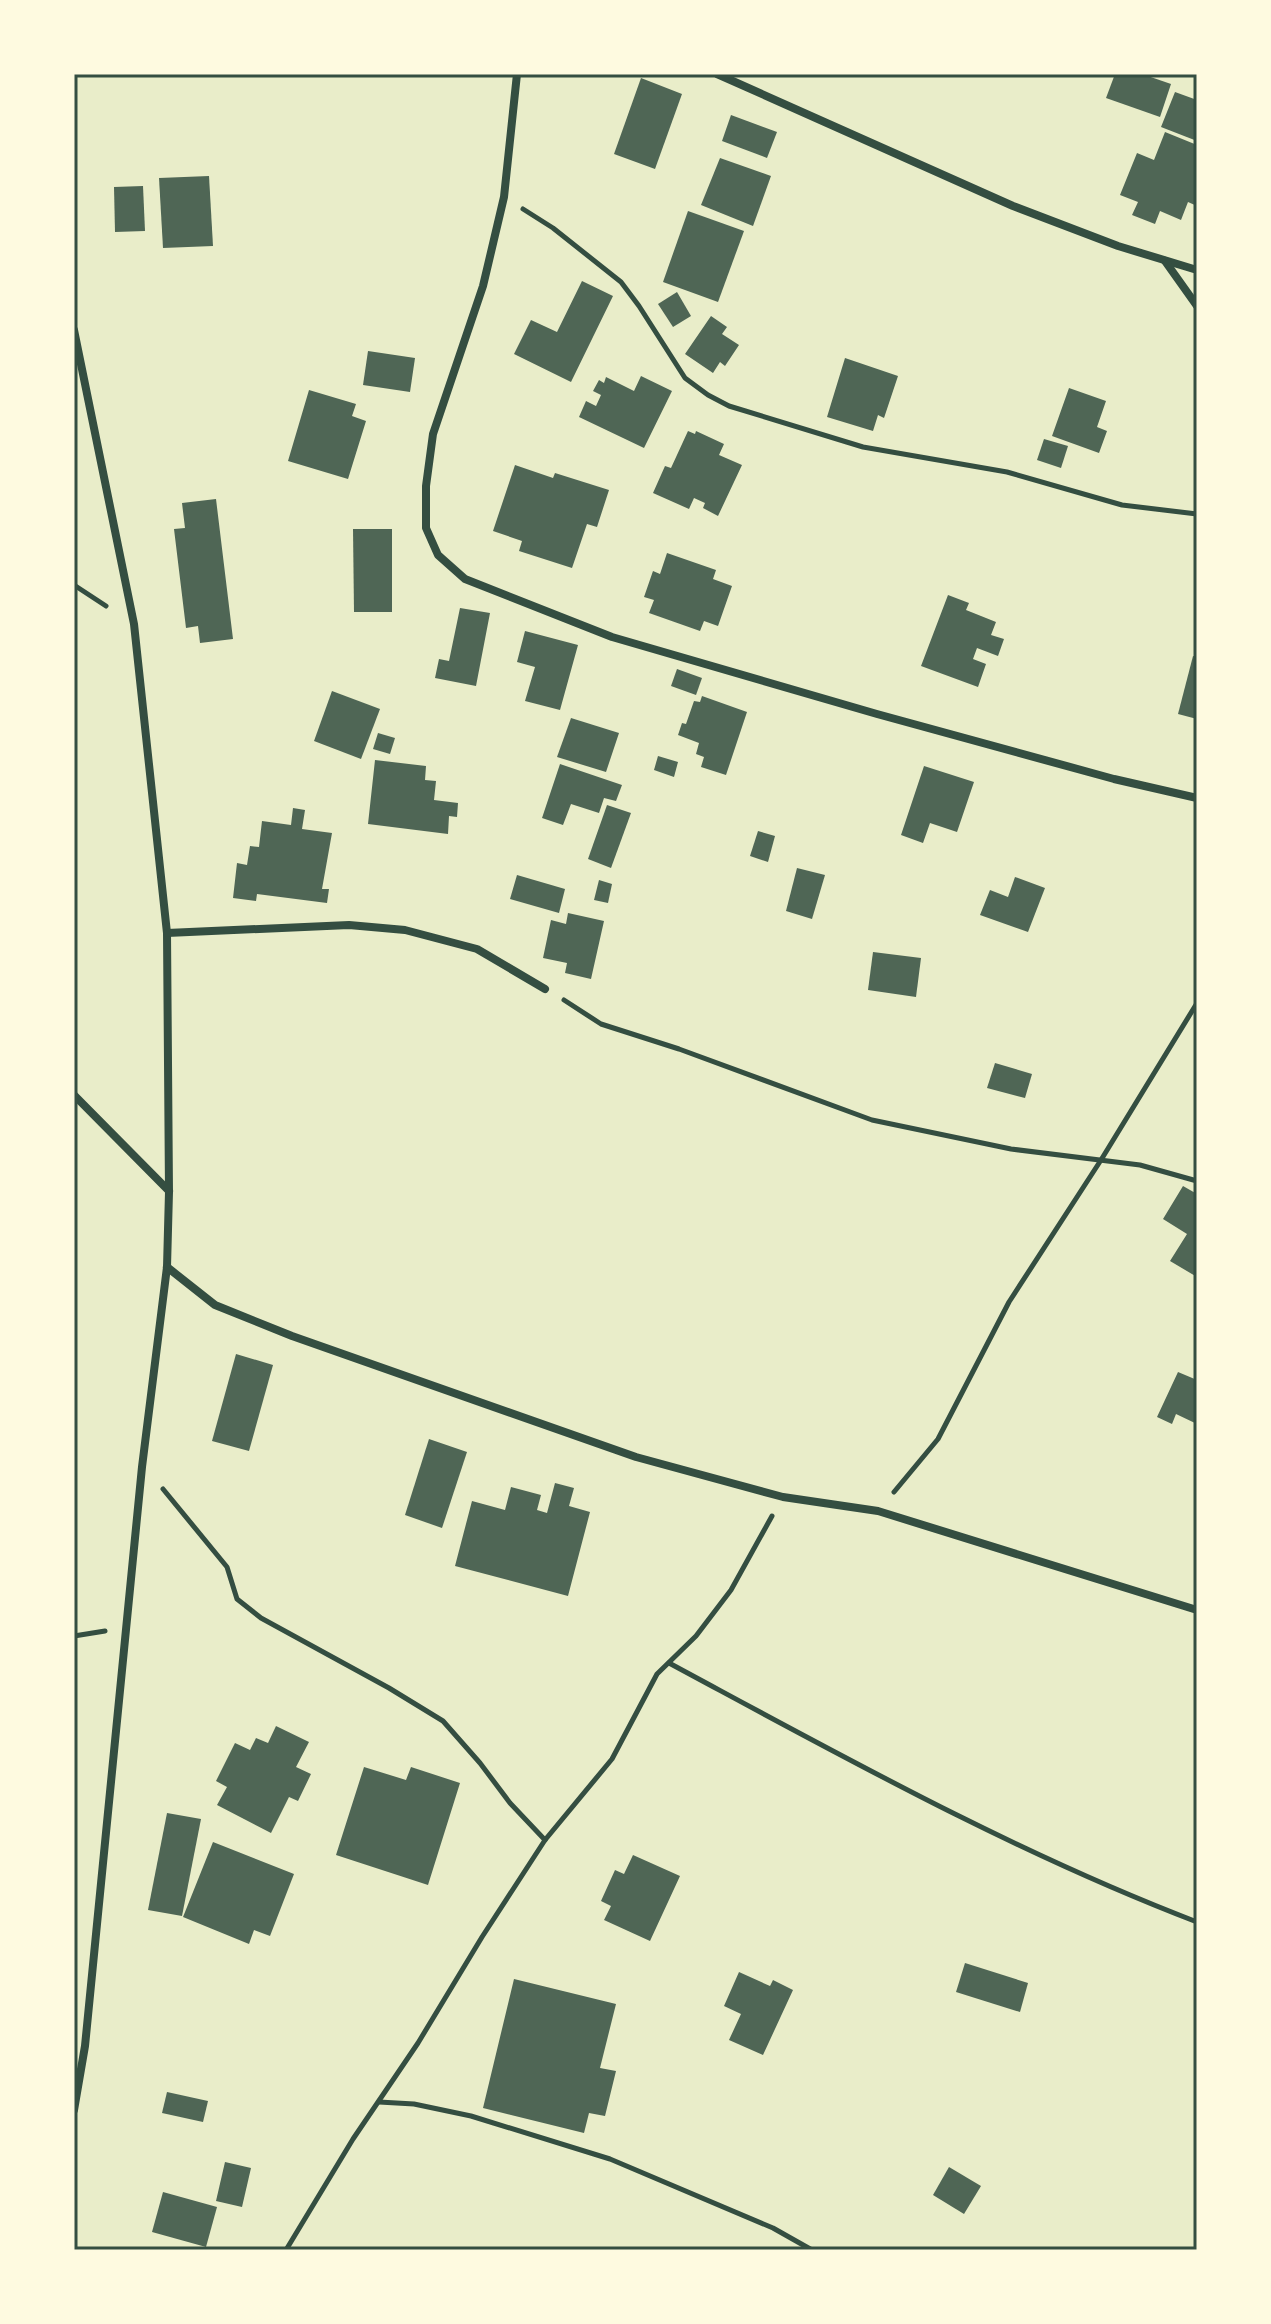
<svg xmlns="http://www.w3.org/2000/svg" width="1271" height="2324" font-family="'Golos Text',sans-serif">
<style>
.building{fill:#4f6655}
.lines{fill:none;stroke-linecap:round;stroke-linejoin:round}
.path{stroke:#344e41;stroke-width:5}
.minor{stroke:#344e41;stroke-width:8}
.neatline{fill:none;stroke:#344e41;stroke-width:3}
</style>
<rect width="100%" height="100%" fill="#e9edc9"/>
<g class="building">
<path d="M1115,74H1142L1171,84L1160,117L1106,98Z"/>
<path d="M641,78L682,94L655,169L614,154Z"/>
<path d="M1175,92L1197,100V141L1161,127Z"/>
<path d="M731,115L777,132L767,158L722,141Z"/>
<path d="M1165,132L1197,145V174L1194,182L1197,183V206L1188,202L1181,220L1160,211L1155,224L1132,215L1138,202L1120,195L1137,153L1154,160Z"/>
<path d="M720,158L771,176L753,226L701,205Z"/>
<path d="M209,176L213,246L163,248L159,178Z"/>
<path d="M143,186L145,231L115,232L114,187Z"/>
<path d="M688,211L744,231L718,302L663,282Z"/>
<path d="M582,281L613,296L571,382L514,354L531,320L557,332Z"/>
<path d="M677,292L691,316L673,327L658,304Z"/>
<path d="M711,316L727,327L722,334L739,345L725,366L720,362L713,373L685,354Z"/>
<path d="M368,351L415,358L410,392L363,385Z"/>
<path d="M845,358L898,376L884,418L878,415L873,431L827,417Z"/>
<path d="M641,376L672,391L644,448L579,417L586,401L596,406L601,395L593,391L599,380L604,383L606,377L634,391Z"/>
<path d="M1069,388L1106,401L1097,427L1107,431L1099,453L1052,436Z"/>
<path d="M309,390L356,404L352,416L366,421L348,479L288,461Z"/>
<path d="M688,431L695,434L696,431L724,444L719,455L742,465L718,516L703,508L705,503L694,498L689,509L653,493L665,466L671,468Z"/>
<path d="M1044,439L1068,446L1061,468L1037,460Z"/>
<path d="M515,465L553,478L555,473L609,490L597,527L587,524L572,568L519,551L522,541L493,531Z"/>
<path d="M216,499L233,639L200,643L198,626L186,628L174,529L185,528L182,503Z"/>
<path d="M353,529H392V612H354Z"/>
<path d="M667,553L716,570L713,579L732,586L718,626L704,621L700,631L649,613L654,600L644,597L653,571L660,574Z"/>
<path d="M948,595L969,603L966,610L996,622L991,635L1004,639L998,656L977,648L973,659L986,664L978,687L921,666Z"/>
<path d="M460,608L490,613L476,686L435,678L439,659L449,661Z"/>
<path d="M525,631L578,645L560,710L525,701L535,667L517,662Z"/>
<path d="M1193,656L1197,657V719L1178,714Z"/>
<path d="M677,669L702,678L696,695L671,686Z"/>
<path d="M332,691L380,709L361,759L314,741Z"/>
<path d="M702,696L747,712L726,775L701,767L704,757L696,754L699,743L678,735L682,723L686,724L694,701L700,702Z"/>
<path d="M571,718L619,733L606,772L557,757Z"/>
<path d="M378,733L395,738L390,754L373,749Z"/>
<path d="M658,756L678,762L674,777L654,770Z"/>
<path d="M375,760L426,766L425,780L436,781L434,800L458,803L457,817L449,816L448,834L368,824Z"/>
<path d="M560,764L622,785L616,801L604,798L599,813L571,804L563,825L542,818Z"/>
<path d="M924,766L974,782L957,832L930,823L923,843L901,835Z"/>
<path d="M607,805L631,813L611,868L588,859Z"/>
<path d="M293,808L305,810L302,829L332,833L322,889H329L327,903L257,894L256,901L233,898L237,863L247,865L250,846L259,847L262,821L291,825Z"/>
<path d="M758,831L775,836L768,862L750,856Z"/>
<path d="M797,868L825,875L812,919L786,911Z"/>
<path d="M517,875L565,889L559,913L510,899Z"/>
<path d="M1015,877L1045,888L1028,932L980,915L990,890L1008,897Z"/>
<path d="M599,880L612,884L608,903L594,900Z"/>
<path d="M568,913L604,921L591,979L565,973L567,963L543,958L551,920L566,924Z"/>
<path d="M873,952L921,958L916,997L868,990Z"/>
<path d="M995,1063L1032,1074L1025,1098L987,1088Z"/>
<path d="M1183,1186L1197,1194V1277L1170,1261L1187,1234L1163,1219Z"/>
<path d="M236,1354L273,1365L249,1451L212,1441Z"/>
<path d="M1178,1372L1197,1380V1424L1176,1414L1172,1424L1157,1417Z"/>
<path d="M429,1439L467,1452L442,1528L405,1515Z"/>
<path d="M555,1483L574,1488L569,1506L590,1512L568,1596L455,1566L472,1501L505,1510L511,1487L541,1495L537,1510L547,1513Z"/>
<path d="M276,1726L309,1742L296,1767L311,1774L298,1801L289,1797L271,1833L217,1805L227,1787L216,1781L235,1743L250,1750L256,1738L268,1743Z"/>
<path d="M364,1767L406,1780L411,1767L460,1783L428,1885L336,1855Z"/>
<path d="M167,1813L201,1819L182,1916L148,1910Z"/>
<path d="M213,1842L294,1874L270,1936L254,1930L249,1944L183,1917Z"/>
<path d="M633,1855L680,1876L650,1941L604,1920L611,1906L601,1901L615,1870L624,1874Z"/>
<path d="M965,1963L1028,1983L1020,2012L956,1992Z"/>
<path d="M739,1972L770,1986L773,1980L793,1990L763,2055L729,2040L741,2014L724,2006Z"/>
<path d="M514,1979L616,2004L600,2068L616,2071L605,2116L589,2113L584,2133L483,2108Z"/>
<path d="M167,2092L208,2101L203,2122L162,2113Z"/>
<path d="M225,2162L251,2168L242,2207L216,2201Z"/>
<path d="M949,2167L981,2186L964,2214L933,2195Z"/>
<path d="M163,2192L217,2207L206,2247L152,2232Z"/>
</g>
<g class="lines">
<g class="path">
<path d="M523,209L553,228L621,282L639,306L685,378L708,395L729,406L863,447L1007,472L1122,505L1197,514"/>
<path d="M74,585L106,606"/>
<path d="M564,1000L601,1024L679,1049L872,1120L1011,1149L1140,1165L1197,1181"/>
<path d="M163,1489L227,1567L237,1599L261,1618L389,1688L443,1721L480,1763L510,1803L545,1840"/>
<path d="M894,1492L938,1439L1009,1302L1101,1160L1197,1003"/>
<path d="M74,1636L105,1631"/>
<path d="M669,1663C842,1756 1014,1852 1197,1922"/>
<path d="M379,2102L414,2104L471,2116L610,2159L773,2228L812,2250"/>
<path d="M286,2250L353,2139L418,2043L482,1937L545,1840L612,1759L657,1674L696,1636L731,1590L772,1516"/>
</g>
<g class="minor">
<path d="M517,74L504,197L483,286L433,434L426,486V528L438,555L465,579L612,637L877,714L1114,779L1197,798"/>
<path d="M717,74L1013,206L1118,246L1197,270"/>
<path d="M1165,261L1197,306"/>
<path d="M74,330L134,624L167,933L169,1192L167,1267L142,1467L85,2046L74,2110"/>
<path d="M167,933L349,925L405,930L477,949L545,989"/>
<path d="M74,1095L169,1191"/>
<path d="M167,1267L215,1305L292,1336L636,1457L783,1497L878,1511L1197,1610"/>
</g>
</g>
<rect width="1271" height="2324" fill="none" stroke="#fefae0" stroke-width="152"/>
<rect x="76" y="76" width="1119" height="2172" class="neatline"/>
</svg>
